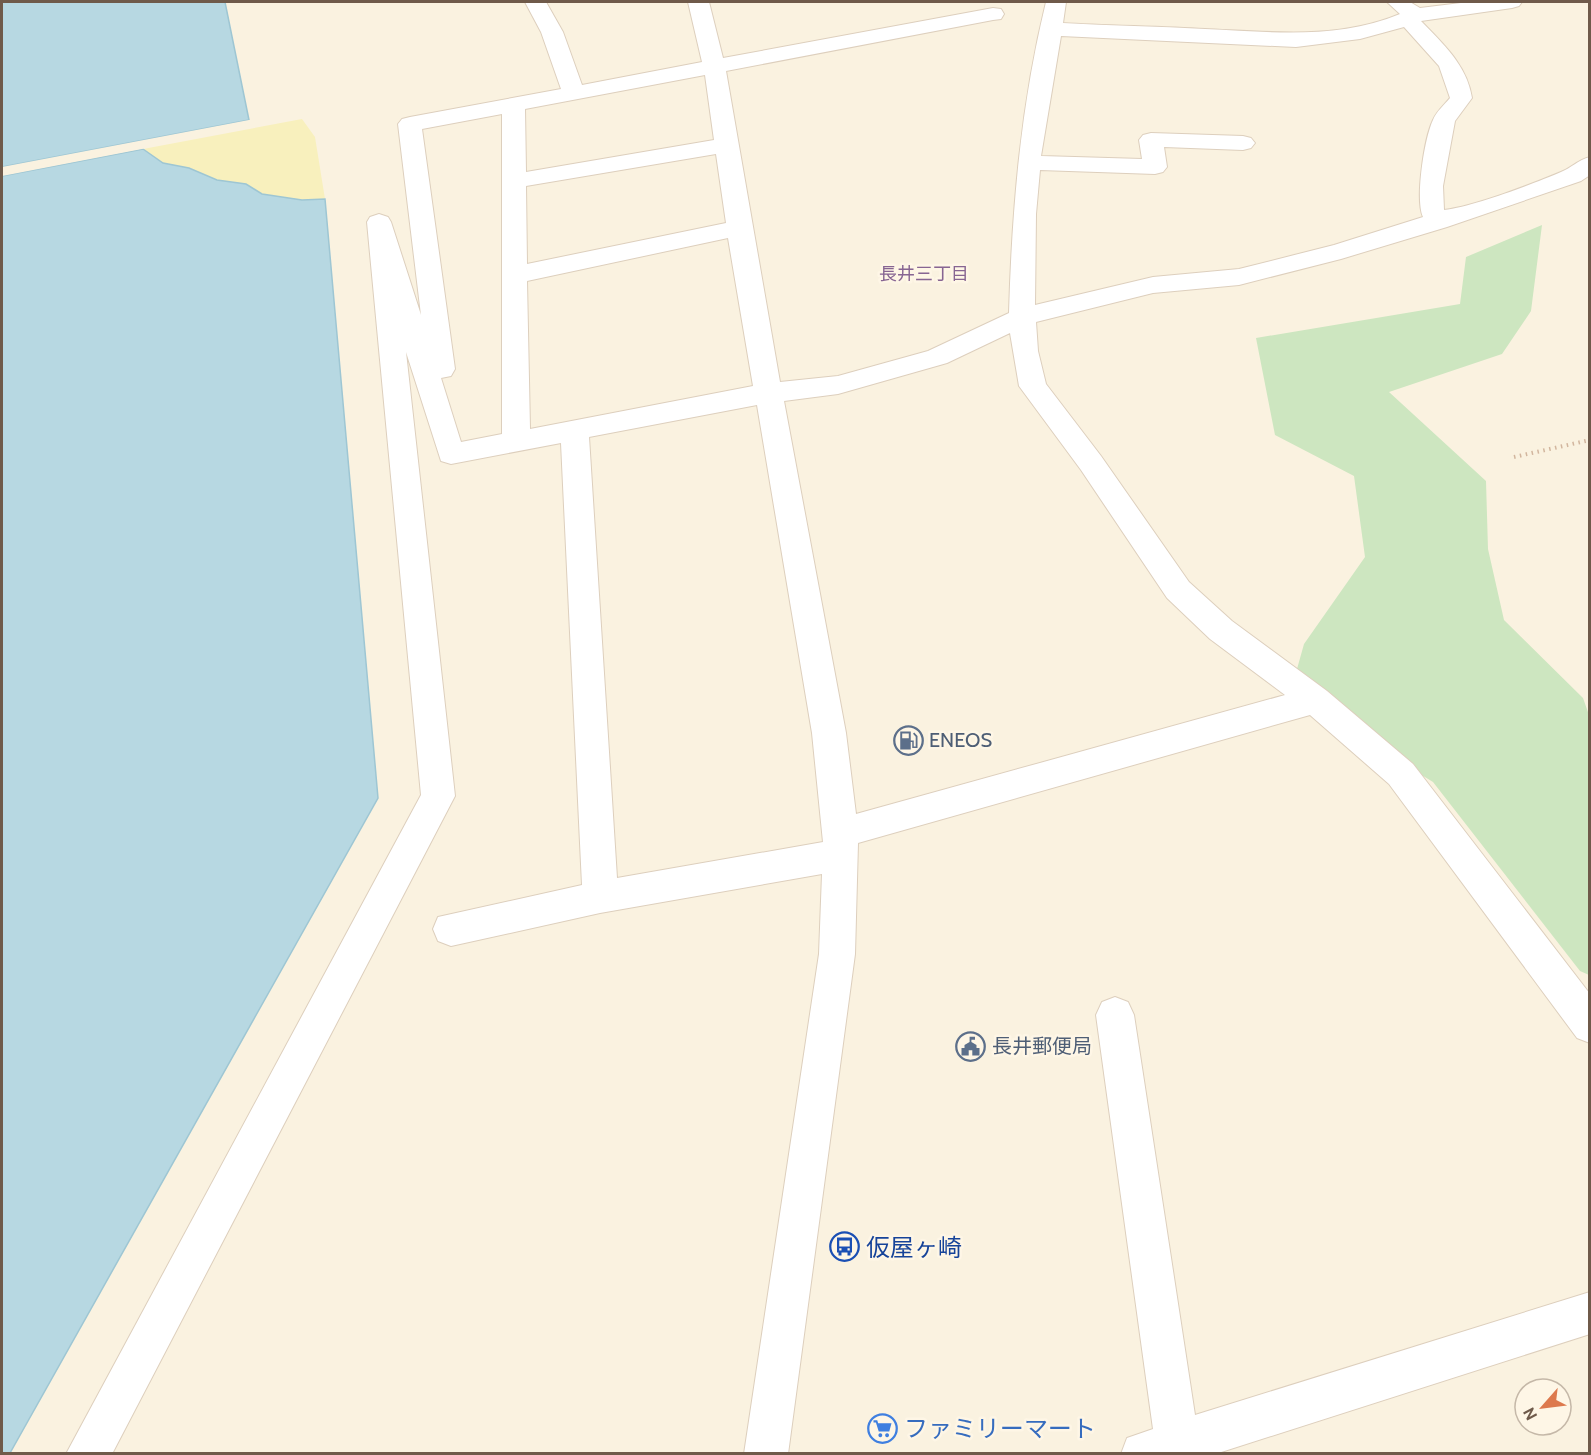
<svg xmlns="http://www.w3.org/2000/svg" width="1591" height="1455" font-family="Cabin,'Noto Sans JP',sans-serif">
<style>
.green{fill:#cde6c0}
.sand{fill:#f8f0bd}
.water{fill:#b7d8e2;stroke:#9ec6d3;stroke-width:1.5}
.pier{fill:#faf2e0}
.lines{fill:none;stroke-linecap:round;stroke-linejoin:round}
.minor-casing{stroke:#ddcfbd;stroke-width:2}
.path{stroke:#d2b69e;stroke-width:4;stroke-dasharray:1.5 4.5;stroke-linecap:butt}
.minor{fill:#fff;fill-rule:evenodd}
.labels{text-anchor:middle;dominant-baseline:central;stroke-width:5;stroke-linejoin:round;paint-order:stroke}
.far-neighbourhood-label{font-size:18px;fill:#876592;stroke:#fef6e6}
.service-label{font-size:20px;fill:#4e5e75;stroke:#fef6e6;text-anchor:start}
.near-transit-label{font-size:24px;fill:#164399;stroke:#fef6e6;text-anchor:start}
.near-shop-label{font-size:24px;fill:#366cbe;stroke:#fef6e6;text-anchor:start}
</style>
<rect width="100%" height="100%" fill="#faf2e0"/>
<path class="green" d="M1542,225L1531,311L1502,354L1389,392L1486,481L1488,549L1504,620L1583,698L1589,715V975L1580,971L1433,782L1290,694L1304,644L1365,557L1354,476L1275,435L1256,338L1460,304L1466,257Z"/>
<path class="sand" d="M302,119L315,137L325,199L302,200L262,194L246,184L217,180L189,168L163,163L143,149Z"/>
<g class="water">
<path d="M2,2H225L249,120L2,167Z"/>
<path d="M143,149L163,163L189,168L217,180L246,184L262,194L302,200L325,199L378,798L10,1453H2V176Z"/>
</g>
<g class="pier">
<path d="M249,120H252L250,123L2,170V167Z"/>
<path d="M143,146L147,148L2,176V173Z"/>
</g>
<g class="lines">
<defs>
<g id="minor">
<path d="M525,2H546L563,32L582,85L702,62L688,2H709L723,58L993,8L1001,9L1004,14L1001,19L993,20L726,71L780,382L838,376L928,351L1009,313C1012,207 1021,104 1046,2H1066L1063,23C1110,26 1158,26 1205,29C1271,32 1338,40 1400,14L1387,2H1410L1420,8L1469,2H1522L1519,6L1512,8L1421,21C1443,44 1467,65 1472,98L1455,121L1443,186L1444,210C1475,206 1530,185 1561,172C1571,168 1578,160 1590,157V175L1581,181L1447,227L1341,259L1239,285L1153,293L1036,322L1038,351L1046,384L1101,456L1189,582L1232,621L1327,691L1413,764L1590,994V1043L1577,1038L1389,784L1310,715L858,843L855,954L788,1454H744L819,954L822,874L600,913L451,946L438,941L433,929L438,917L582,885L561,443L451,464L441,461L406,352L455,796L112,1454H66L421,795L367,222L370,217L379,214L388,217L391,222L421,315L398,124L402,119L410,117L561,89L541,32ZM1404,27L1439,66L1450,98C1444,105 1436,112 1433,120C1424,139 1415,200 1423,217L1334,245L1239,269L1153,277L1035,305L1036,214L1040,170L1155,174L1163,172L1167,167L1164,147L1243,150L1251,148L1255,143L1251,138L1243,136L1151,133L1143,135L1139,140L1142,159L1041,156L1061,36L1296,47L1360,39ZM705,75L714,140L526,172L525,109ZM502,114V434L461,442L441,378L451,376L455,369L422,129ZM716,154L726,223L527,264L526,186ZM728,238L753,386L530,429L527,281ZM1010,333L1019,386L1081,470L1167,598L1210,639L1285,695L856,814L846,733L784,401L838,394L947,363ZM757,405L812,733L823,842L617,878L589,437Z"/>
<path d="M1115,997L1128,1002L1134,1015L1195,1415L1590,1292V1334L1215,1454H1121L1127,1438L1153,1429L1096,1015L1102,1002Z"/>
</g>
</defs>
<use href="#minor" class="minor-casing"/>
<path class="path" d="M1514,457L1590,440"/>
<use href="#minor" class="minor"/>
</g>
<defs>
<symbol id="fuel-ring" viewBox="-11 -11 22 22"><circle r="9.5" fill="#fef6e6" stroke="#5c6f8a" stroke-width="1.5"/><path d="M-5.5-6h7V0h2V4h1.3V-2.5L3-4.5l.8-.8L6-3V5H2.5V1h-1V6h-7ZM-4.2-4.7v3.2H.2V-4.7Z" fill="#5c6f8a"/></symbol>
<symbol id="civic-ring" viewBox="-11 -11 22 22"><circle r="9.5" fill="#fef6e6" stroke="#5c6f8a" stroke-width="1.5"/><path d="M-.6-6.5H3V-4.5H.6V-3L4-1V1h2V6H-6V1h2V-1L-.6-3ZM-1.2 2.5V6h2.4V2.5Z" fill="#5c6f8a"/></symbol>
<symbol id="bus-ring" viewBox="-11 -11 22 22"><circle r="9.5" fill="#fef6e6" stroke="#1a4fb4" stroke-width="1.5"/><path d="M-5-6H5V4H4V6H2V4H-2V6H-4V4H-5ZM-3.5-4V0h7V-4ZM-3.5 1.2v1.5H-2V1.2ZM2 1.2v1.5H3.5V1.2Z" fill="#1a4fb4"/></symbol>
<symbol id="supermarket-ring" viewBox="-11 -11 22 22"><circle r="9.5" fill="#fef6e6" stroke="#3f7fe0" stroke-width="1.5"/><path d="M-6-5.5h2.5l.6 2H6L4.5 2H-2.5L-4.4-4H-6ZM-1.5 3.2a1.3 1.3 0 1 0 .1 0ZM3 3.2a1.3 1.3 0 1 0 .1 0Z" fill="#3f7fe0"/></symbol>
</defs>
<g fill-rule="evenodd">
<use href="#fuel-ring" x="892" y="724" width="33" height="33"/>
<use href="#civic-ring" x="954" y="1030" width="33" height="33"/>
<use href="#bus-ring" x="828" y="1230" width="33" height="33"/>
<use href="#supermarket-ring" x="866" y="1412" width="33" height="33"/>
</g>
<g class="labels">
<g class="far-neighbourhood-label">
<text x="924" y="274">長井三丁目</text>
</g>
<g class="service-label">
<text x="929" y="740">ENEOS</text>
<text x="992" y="1046">長井郵便局</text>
</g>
<g class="near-transit-label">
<text x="866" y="1247">仮屋ヶ崎</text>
</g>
<g class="near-shop-label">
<text x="904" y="1428">ファミリーマート</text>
</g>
</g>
<rect width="1591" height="1455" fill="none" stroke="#6f5a4a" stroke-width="6"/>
<g transform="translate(1543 1407) rotate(242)"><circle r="28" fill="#fef6e6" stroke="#c5b8a8" stroke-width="1.5"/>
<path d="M0-4.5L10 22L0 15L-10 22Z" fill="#dd794d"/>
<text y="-9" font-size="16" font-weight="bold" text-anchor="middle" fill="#6f5a4a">N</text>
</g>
</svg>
